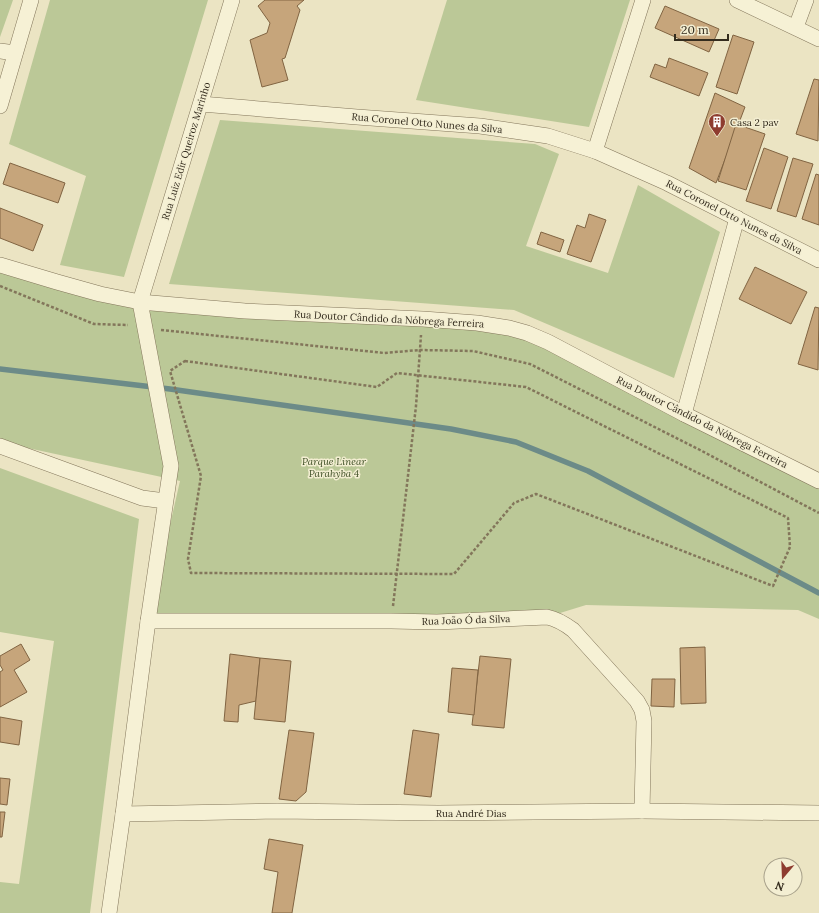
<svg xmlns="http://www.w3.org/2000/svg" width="819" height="913" font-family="Lora,serif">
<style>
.green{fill:#bbc897}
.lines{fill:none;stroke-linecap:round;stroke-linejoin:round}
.stream{stroke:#6c8b88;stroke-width:5.5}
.building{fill:#c6a57b;stroke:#816442}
.minor-casing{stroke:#83765b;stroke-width:16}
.path{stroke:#83765b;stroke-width:2.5;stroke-dasharray:3 2;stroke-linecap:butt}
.minor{stroke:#f6f1d5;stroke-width:15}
.labels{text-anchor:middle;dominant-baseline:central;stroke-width:3;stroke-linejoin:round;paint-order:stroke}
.poi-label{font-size:10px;fill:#342c1e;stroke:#f3eed2;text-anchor:start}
.street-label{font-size:10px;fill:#342c1e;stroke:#f3eed2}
.park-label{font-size:10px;font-style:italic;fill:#3f4f26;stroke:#f3eed2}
</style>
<rect width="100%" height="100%" fill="#ebe4c3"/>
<g class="green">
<path d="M0,0H13L0,37Z"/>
<path d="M50,0H208L124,277L60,265L86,176L9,144Z"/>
<path d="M447,0H630L589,127L416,100Z"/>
<path d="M220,120L535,144L559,154L526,246L608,273L638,185L720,232L674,378L514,310L169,284Z"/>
<path d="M0,264L140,302L527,333L819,481V619L798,610L586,605L547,617L148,621L180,481L0,442Z"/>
<path d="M0,468L139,519L90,913H0V882L19,884L54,641L0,632Z"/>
</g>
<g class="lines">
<path class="stream" d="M0,369L170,389L451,429L516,442L588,471L819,593"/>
</g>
<g class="building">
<path d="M265,0H304L297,6L300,10L285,58L282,59L288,80L262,87L250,40L267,33L270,23L258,6Z"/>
<path d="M665,6L719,29L709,52L655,28Z"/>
<path d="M733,35L754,42L737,94L716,87Z"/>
<path d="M669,58L708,73L699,96L650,77L655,64L666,68Z"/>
<path d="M814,79L819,80L818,141L796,134Z"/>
<path d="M715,93L745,107L716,183L689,168Z"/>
<path d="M736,124L765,134L746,190L718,181Z"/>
<path d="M764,148L788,157L771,209L746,201Z"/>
<path d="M793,158L813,164L796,217L777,211Z"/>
<path d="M10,163L65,183L58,203L3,184Z"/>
<path d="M816,174L819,175V225L802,219Z"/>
<path d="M0,208L43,225L33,251L0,238Z"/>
<path d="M589,214L606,220L591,262L567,254L577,225L585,228Z"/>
<path d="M541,232L564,240L560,252L537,244Z"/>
<path d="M755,267L807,292L791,324L739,299Z"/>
<path d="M815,307L819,308L818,370L798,364Z"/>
<path d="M21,644L30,660L14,670L27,692L0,707V672L3,670L0,665V656Z"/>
<path d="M705,647L706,703L681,704L680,648Z"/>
<path d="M230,654L260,658L256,701L239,705L238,722L224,721Z"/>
<path d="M480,656L511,659L504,728L472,725Z"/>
<path d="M260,658L291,661L285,722L254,719Z"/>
<path d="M452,668L478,670L474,715L448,712Z"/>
<path d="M652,679H675L674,707L651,706Z"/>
<path d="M0,717L22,721L19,745L0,742Z"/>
<path d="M289,730L314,733L306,792L296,801L279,799Z"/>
<path d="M413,730L439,734L431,797L404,794Z"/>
<path d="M0,778L10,779L7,805L0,804Z"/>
<path d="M0,812H5L2,837H0Z"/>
<path d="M269,839L303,845L292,913H272L278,872L264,869Z"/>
</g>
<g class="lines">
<defs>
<g id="minor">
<path d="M737,0L819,39"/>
<path d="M796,27L806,0"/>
<path d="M0,51L15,53"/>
<path d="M201,104L357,117L480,126L548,136L595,151L667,183L819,260"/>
<path d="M0,106L31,0"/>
<path d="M595,151L643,0"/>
<path d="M0,265L57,282L100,294L140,302L245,311L423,319L477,323L509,328L527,333L548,342L684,414L819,481"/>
<path d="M684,414L737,218"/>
<path d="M0,446L142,498L165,501"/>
<path d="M148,621H391L437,622L547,617C557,619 565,624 573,630L637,701L642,710L644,721L642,811"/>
<path d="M123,814L277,811L438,813L642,811L819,813"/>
<path d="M109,913L123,814L148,621L171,466L140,302L232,0"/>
</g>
</defs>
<use href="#minor" class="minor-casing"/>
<g class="path">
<path d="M0,286L94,324L128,325"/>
<path d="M161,330L384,353L420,350L473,351L530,364L700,450L819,513"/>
<path d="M185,361L377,387L397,373L526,387L788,518L790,547L773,586L536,494L514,503L454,574L191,573L188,559L201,476L170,371Z"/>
<path d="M393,606L416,406L421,335"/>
</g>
<use href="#minor" class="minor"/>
</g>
<defs>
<symbol id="building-pin" viewBox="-11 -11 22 30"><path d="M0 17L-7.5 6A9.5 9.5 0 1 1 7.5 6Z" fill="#8e3c2f" stroke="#f3eed2"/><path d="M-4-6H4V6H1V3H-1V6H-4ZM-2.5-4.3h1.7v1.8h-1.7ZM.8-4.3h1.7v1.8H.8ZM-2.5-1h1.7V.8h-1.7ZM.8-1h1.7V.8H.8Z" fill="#fff"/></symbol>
</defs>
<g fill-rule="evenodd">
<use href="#building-pin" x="707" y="112" width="20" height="27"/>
</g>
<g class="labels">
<g class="poi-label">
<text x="730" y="122">Casa 2 pav</text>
</g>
<g class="street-label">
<text transform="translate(427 123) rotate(5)">Rua Coronel Otto Nunes da Silva</text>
<text transform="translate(186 151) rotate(-73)">Rua Luiz Edir Queiroz Marinho</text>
<text transform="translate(734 217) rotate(27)">Rua Coronel Otto Nunes da Silva</text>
<text transform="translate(389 319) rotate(3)">Rua Doutor Cândido da Nóbrega Ferreira</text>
<text transform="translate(702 422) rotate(27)">Rua Doutor Cândido da Nóbrega Ferreira</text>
<text transform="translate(466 620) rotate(-2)">Rua João Ó da Silva</text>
<text x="471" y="813">Rua André Dias</text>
</g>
<g class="park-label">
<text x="334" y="461">Parque Linear<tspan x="334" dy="12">Parahyba 4</tspan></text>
</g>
</g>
<g transform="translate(783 877) rotate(199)"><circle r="19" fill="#f3eed2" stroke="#a7a08a"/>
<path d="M0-3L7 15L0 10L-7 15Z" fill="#8e3c2f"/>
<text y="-6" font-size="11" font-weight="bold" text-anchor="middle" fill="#342c1e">N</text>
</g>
<path d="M675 34v6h53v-6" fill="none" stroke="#342c1e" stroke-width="2"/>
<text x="681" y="34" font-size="12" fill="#342c1e" stroke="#f3eed2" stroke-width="3" paint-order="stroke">20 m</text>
</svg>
